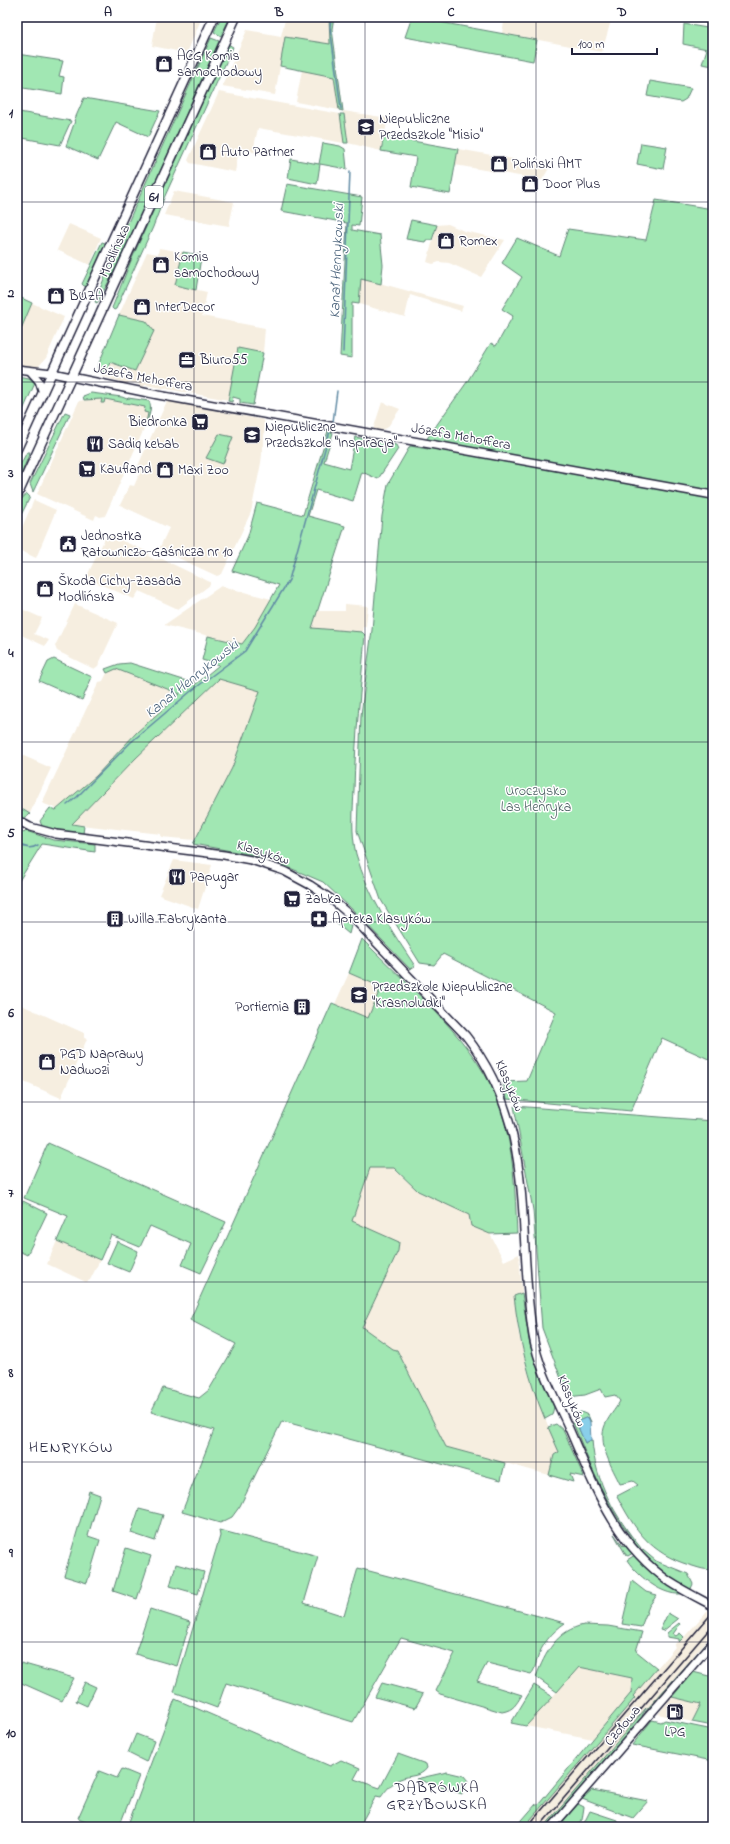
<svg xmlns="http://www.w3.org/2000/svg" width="730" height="1844" font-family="'Indie Flower',sans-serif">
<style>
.built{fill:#f6eee0}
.green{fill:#a1e7b3;stroke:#628477}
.water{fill:#89cfea;stroke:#608aa4}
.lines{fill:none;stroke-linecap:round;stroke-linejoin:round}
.stream{stroke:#608aa4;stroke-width:1.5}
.secondary-casing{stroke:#22223b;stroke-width:10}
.primary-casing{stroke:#22223b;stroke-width:11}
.secondary{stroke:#fff;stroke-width:7}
.primary{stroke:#fff;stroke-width:8}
.rail{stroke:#22223b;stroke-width:1.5}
.grid{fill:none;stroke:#22223b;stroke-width:1;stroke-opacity:0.55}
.labels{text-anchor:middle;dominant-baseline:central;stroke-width:3;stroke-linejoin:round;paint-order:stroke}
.shield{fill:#fff;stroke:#646476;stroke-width:1}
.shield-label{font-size:13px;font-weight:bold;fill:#22223b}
.poi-label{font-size:14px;fill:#22223b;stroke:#fff;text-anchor:start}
.street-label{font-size:14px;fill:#22223b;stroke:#fff}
.park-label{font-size:14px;fill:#485d5f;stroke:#fff}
.water-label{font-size:15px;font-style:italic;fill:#465f78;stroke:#fff}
.neighbourhood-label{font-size:15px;letter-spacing:1px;fill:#22223b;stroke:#fff}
.quarter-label{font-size:16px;letter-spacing:1px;fill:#22223b;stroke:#fff}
.neatline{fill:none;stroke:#22223b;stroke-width:1.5}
.grid-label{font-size:13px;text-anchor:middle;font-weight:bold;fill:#22223b}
</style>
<rect width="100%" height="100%" fill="#fff"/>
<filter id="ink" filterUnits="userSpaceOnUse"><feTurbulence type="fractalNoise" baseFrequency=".025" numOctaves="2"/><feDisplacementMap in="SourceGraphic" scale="8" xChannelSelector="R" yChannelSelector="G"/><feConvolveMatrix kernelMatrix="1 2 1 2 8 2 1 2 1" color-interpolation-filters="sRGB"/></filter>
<g filter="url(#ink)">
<g class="built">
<path d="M157,17H202L187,53L152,46Z"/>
<path d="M269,17H329L330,45L285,37L275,95L222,86L247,30L281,36L285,20Z"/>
<path d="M505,17H612L602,52L502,33Z"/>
<path d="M302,70L334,77L339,110L296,102Z"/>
<path d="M219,92L340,114L344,143L258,128L254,147L266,149L265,154L241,150L240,155H238L235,172L190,163L188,160Z"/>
<path d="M343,111L388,118L381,151L348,143Z"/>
<path d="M458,149L546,165H551L542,180L455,165Z"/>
<path d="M174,191L234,202L229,226L164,215Z"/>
<path d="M69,224L101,238L90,265L57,250Z"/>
<path d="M448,224L464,231L505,240L481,277L449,263L439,262L433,264L427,262L437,225Z"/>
<path d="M159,248L183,252L175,285L207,292L202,316L265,328L263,353L238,349L229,400L145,385L144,387L139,386V384L129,382L128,384L102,376L104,370L110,362L135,370L153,331L146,321L119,315L147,252L158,254Z"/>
<path d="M361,278L463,306L461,311L410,295L405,317L359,304Z"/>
<path d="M32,303L64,317L46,358L37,368L17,364V337Z"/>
<path d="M99,398L145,407L151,405L149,418L105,516L100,517L96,515L94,520L37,494L79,401Z"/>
<path d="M167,401L264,420L265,428L261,463L251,512L222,574L217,576L159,549L169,528L120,505L130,485L134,486L141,470L137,468Z"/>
<path d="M382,402L400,409L387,428L379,431L373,430Z"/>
<path d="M34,500L56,510L36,558L17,549V539Z"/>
<path d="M107,534L150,553L148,556L154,559L153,560L162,559L210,582V585L178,609L139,591L134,599L86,578Z"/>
<path d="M221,586L271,599L255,627L242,644L164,625Z"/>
<path d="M75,604L118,623L98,666L94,669L57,651L55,646Z"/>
<path d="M345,604L368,606L366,626L363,627L362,632L312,629L318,611H345Z"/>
<path d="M17,607L42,618L34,634L49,640L45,646L17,633Z"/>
<path d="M116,669L180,694L137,732L96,776L57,809L42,803L99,682L103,681L107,673Z"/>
<path d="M219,679L261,691L232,768L210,815L194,840L161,837V834L72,824L136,758Z"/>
<path d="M17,753L51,768L30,813L17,806Z"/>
<path d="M174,860L212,865L198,909L159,895Z"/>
<path d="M349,973L381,987L368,1019L335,1004Z"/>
<path d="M17,1003L84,1033V1038L87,1039L61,1098L17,1079Z"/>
<path d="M370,1167L393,1168L418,1191L469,1215L471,1226L490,1234L504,1261L519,1254L522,1293L514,1296L518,1330L527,1369L535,1394L559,1452L554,1455L549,1475L446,1447L397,1350L393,1349L362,1327L398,1251L352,1221Z"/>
<path d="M57,1241L100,1260L90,1280L86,1282L47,1264Z"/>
<path d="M713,1604V1633L694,1655L696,1657L692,1661L690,1660L648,1709L646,1708L544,1827H524L635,1699L633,1696L675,1647L674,1645L678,1641L680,1642Z"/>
<path d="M579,1667L632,1678L631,1693L593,1739L526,1726Z"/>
<path d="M672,1697L701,1704L692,1722L658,1714Z"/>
</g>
<g class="green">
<path d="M221,17H230L221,36L214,32Z"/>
<path d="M329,17H334L332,29L343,111L339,110L334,77L280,66L285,37L330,44Z"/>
<path d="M412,17L537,40L533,61L405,37Z"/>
<path d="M684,24L713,29V66L702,64L707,49L683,44Z"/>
<path d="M211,38L219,41L120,261L97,303L95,302L112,258Z"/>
<path d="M228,44L233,47L164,198L153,227L116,309L114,310L112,308L130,263Z"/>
<path d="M17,54L63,61L59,76L64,77L62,94L17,87Z"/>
<path d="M650,81L691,88L686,99L681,102L647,96Z"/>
<path d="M84,98L160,111L148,137L116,122L98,160L66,146L75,121H74Z"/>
<path d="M19,112L71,121L60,145L17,137Z"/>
<path d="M340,114H344L348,143H344Z"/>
<path d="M384,136L458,149L450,194L411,187L416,157L381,151Z"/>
<path d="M323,143L340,146L345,149L347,169L320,164L317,184L288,178L291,159L319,164Z"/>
<path d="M641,143L667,147L663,169L637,164Z"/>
<path d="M287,184L362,197L359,226L352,225V230L380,235L383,265L381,284L361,279L359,304L352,303V358L340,356L347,223L281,211Z"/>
<path d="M656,200L713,209V1061L662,1038L631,1111L507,1099L503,1082L527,1081L556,1012L443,954L434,965L420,963L381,900L357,831L361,715L372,630L382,516L388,484L410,446L428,449L426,440L467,382L491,343L496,346L513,316L502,309L522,277L502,263L517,238L559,256L568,229L646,240Z"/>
<path d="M411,220L437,225L432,240H426L425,242L406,239Z"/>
<path d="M102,242L105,243V246L86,286H84L82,284Z"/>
<path d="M183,252L199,255L201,257L196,290L175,285Z"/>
<path d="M17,296L32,303L21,329L17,327Z"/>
<path d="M119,315L146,321L154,331L135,371L110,362L107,371L104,370L103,374L97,368Z"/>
<path d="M238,348L263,353L253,405L240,403V399L233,397L232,402L228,401Z"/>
<path d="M17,376L29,378L35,383L17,424Z"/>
<path d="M91,393L122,397L127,399L128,398L149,401C153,408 148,420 144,428L142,426V422L146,423L148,413L144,412L145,407L105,399L104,403H101L102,399L84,400L83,396Z"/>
<path d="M65,412L70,414L33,492L30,484Z"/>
<path d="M328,431L333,433L324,462L349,469L355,437L396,445L398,449L378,479L362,472L353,501L316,490L308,516L345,526L312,628L362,632L365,635C361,687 355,738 354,790C353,811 351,833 356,854C368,896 391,930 415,966L410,969L356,913L323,882L264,857L193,844L232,768L260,691L219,679L136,758L72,824L84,826L83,834L46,829L42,826L40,821L50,808L56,810L96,776L137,732L180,694L116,669L107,673L105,669L119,664L130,663L196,684L219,665L202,660L208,636L242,644L255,627L279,585L232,571L248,536L257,503L303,515Z"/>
<path d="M219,434L233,437L223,464L206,458Z"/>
<path d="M27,452H30L17,485V471Z"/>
<path d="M27,494L30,497L17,523C17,514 18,499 27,494Z"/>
<path d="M54,659L92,677L82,700L39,681L48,662Z"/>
<path d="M17,806L30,814L28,816L22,819L17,816Z"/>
<path d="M17,829L24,833L26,831L53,840L95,844V852L42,844L17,884Z"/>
<path d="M343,917L351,926L349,934L337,924Z"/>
<path d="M362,939C409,987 481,1045 501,1110C514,1150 515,1191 517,1233L490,1234L471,1226L469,1215L418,1191L394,1168H370L352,1221L399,1242L398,1251L362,1327L393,1349L397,1350L446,1447L505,1463L501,1480L282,1421L240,1506L232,1517L220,1523L182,1512L214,1430L151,1412L163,1388L199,1398L209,1390L236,1344L190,1320L332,1003L368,1018L381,987L349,973Z"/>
<path d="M514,1106L713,1121V1569C705,1571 697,1567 689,1565C650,1553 635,1530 617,1496L638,1485L633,1481L620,1484C612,1467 599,1447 604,1428C607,1418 616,1409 620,1401L615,1395L605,1397L601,1389L585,1395L568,1397L542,1328L533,1210Z"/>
<path d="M48,1143L226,1222L201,1273L182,1265L191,1244L150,1226L140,1247L111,1235L100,1260L57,1241L68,1216L24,1198Z"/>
<path d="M23,1201L47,1213L27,1255L17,1250V1214Z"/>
<path d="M117,1241L138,1251L129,1272L107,1263Z"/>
<path d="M522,1293L529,1341L536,1364L554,1407L552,1415L545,1419C528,1379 519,1339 514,1296Z"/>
<path d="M581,1412L588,1415L591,1422L588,1417L576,1422L585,1443L592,1440C595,1482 615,1516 641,1548L628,1556L626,1555L614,1534L623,1546L631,1537C605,1503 589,1462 573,1423L574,1419L577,1415L576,1413Z"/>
<path d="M556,1424L563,1430L584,1477L570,1474L573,1482L549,1475L554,1455L559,1452L548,1427Z"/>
<path d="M89,1491L100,1495L88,1536L100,1540L87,1583L64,1576Z"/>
<path d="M139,1509L163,1515L155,1541L131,1533Z"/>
<path d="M219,1530L318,1556L304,1603L344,1616L358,1568L565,1623C552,1632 541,1645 537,1660C535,1666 535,1670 531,1674L487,1663L477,1681L522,1695C516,1704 514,1710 502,1712L440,1694L436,1691L455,1653L401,1638L353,1722L226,1683L217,1708L174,1692L220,1536Z"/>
<path d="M126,1548L151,1556L137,1599L113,1591Z"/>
<path d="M643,1550L656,1561L688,1574L693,1584L690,1591C670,1603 638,1577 627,1560Z"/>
<path d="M176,1564L204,1572L198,1594L170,1586Z"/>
<path d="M632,1581L646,1592L657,1595L649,1606L641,1627L622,1624Z"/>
<path d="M150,1609L190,1622L177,1666L135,1654Z"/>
<path d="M668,1613L678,1619L663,1631L660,1630Z"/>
<path d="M679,1623L680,1624L673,1634L676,1636L680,1633L684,1637L679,1642V1639L667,1637V1633Z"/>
<path d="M584,1625L608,1626L642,1632L636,1651L657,1668L633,1696L635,1698L524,1827H516L536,1804H539L631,1693L632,1678L579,1667L557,1692L536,1677C545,1653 557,1630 584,1625Z"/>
<path d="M710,1639L711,1640L646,1715L645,1712L649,1707Z"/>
<path d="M21,1663L74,1678L62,1701L17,1681V1671Z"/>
<path d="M693,1672L713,1677V1726L692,1722L701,1704L672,1697Z"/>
<path d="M85,1682L96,1687L87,1706L76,1701Z"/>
<path d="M382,1683L423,1694L415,1708L375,1697Z"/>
<path d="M534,1685L553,1697L526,1726L511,1723Z"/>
<path d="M175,1699L330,1766L341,1760L360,1768L354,1779L380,1788L398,1754L426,1764L427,1768C421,1777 410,1775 400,1779C392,1783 386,1790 381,1797L376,1796L359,1827H127Z"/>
<path d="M646,1708L642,1716L644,1717L548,1827H544Z"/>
<path d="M652,1720L661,1722L665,1720L713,1730V1761L632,1745Z"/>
<path d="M136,1734L154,1741L146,1762L128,1753Z"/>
<path d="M122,1769L139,1776L119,1827H101L78,1818L99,1771L117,1778Z"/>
<path d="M447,1772L464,1776L468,1781L462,1794L416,1779Z"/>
<path d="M592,1790L648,1801L633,1818L582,1799Z"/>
<path d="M578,1804L584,1807L582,1820L576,1827H558Z"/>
<path d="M590,1811L617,1820V1824L615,1827H582Z"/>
</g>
<path class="water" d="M588,1417L590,1422L591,1440L585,1443L576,1422Z"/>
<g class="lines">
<g class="stream">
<path d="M331,17L330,27L341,109"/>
<path d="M343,352L350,171"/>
<path d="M333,422L337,391"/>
<path d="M67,805L77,797L130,743L190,692L245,651L289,580L330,431"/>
<path d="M17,844C25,847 30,850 38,845"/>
</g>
<defs>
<g id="secondary">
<path d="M17,369L52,373L158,395L713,495"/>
<path d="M31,372L39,381L43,393"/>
<path d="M17,820L30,827L56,834L224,855L251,860L284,871L310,885L331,899L351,916L466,1036C538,1127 516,1230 533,1336C538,1366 554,1396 567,1424C594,1485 613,1542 670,1582C684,1591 698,1598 713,1606"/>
<path d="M552,1827L713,1642"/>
</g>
<g id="primary">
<path d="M17,449L214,17"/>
<path d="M17,496L236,17"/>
</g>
</defs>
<use href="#secondary" class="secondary-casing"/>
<use href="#primary" class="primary-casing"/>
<use href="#secondary" class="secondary"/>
<use href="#primary" class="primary"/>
<g class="rail">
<path d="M527,1827L713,1612"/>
<path d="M539,1827L713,1625"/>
</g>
</g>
</g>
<path class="grid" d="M194,17V1827M365,17V1827M536,17V1827M17,202H713M17,382H713M17,562H713M17,742H713M17,922H713M17,1102H713M17,1282H713M17,1462H713M17,1642H713"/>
<defs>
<symbol id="shop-square" viewBox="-11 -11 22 22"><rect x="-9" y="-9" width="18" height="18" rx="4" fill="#22223b" stroke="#fff"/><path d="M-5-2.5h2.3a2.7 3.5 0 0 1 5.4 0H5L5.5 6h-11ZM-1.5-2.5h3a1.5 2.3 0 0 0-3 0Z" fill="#fff"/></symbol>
<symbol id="school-square" viewBox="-11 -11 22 22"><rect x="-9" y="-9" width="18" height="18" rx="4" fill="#22223b" stroke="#fff"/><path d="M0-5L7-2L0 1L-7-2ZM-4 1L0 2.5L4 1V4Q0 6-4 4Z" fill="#fff"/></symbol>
<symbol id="office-square" viewBox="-11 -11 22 22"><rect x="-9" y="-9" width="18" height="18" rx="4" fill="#22223b" stroke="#fff"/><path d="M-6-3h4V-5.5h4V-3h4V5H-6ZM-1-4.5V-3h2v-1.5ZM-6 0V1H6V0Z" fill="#fff"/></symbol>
<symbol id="supermarket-square" viewBox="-11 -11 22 22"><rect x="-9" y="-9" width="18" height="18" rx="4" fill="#22223b" stroke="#fff"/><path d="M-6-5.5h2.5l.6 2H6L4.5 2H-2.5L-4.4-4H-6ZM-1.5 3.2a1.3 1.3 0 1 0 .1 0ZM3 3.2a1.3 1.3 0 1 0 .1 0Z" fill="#fff"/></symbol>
<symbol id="restaurant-square" viewBox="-11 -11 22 22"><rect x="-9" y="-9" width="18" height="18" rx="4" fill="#22223b" stroke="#fff"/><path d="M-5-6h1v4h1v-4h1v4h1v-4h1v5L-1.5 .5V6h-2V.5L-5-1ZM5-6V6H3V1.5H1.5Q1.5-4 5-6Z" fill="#fff"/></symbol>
<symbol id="civic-square" viewBox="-11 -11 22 22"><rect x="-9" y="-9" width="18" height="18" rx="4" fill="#22223b" stroke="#fff"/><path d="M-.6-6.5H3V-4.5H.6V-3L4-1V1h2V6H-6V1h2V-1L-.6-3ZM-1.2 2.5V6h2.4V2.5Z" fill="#fff"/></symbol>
<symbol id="building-square" viewBox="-11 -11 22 22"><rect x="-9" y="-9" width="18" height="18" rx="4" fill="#22223b" stroke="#fff"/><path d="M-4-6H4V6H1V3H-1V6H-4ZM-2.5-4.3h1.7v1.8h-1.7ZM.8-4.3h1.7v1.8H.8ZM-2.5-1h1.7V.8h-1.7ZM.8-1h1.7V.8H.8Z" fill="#fff"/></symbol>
<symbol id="pharmacy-square" viewBox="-11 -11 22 22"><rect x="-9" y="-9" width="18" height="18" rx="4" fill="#22223b" stroke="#fff"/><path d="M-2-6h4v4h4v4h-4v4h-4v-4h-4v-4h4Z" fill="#fff"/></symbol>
<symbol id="fuel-square" viewBox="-11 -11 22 22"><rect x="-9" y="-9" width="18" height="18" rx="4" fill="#22223b" stroke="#fff"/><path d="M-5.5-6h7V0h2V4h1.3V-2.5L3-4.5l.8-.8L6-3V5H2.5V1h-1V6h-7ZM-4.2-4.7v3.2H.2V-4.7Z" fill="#fff"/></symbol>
</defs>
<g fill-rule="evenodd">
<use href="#shop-square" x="154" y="54" width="20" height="20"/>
<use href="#school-square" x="356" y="117" width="20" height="20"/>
<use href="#shop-square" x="198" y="142" width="20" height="20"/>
<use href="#shop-square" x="489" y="154" width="20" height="20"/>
<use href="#shop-square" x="520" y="174" width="20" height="20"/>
<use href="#shop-square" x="436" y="231" width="20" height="20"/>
<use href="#shop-square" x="151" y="255" width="20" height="20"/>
<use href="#shop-square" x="46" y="286" width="20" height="20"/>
<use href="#shop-square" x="132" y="297" width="20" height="20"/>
<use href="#office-square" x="177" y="350" width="20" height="20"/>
<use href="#supermarket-square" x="190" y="412" width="20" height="20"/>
<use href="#school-square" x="242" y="425" width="20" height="20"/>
<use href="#restaurant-square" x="85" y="434" width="20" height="20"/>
<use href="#supermarket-square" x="77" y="459" width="20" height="20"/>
<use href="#shop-square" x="155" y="460" width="20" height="20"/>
<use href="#civic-square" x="58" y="534" width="20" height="20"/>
<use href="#shop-square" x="35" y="579" width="20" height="20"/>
<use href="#restaurant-square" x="167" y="867" width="20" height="20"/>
<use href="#supermarket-square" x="282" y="889" width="20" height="20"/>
<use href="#building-square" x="105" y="909" width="20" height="20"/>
<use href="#pharmacy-square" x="309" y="909" width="20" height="20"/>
<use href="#school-square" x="349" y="985" width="20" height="20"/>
<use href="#building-square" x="292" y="997" width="20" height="20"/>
<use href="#shop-square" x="37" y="1052" width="20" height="20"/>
<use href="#fuel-square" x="665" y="1702" width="20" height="20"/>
</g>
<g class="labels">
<rect class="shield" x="145" y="186" width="18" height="22" rx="3"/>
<g class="shield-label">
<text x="154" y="197">61</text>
</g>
<g class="poi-label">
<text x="177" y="56">ACG Komis<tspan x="177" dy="16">samochodowy</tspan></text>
<text x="379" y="119">Niepubliczne<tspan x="379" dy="16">Przedszkole "Misio"</tspan></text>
<text x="221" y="152">Auto Partner</text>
<text x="512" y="164">Poliński AMT</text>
<text x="543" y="184">Door Plus</text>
<text x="459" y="241">Romex</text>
<text x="174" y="257">Komis<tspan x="174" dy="16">samochodowy</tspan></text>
<text x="69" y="296">BUZA</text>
<text x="155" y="307">InterDecor</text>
<text x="200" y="360">Biuro55</text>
<text x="187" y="422" text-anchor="end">Biedronka</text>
<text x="265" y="427">Niepubliczne<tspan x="265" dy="16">Przedszkole "Inspiracja"</tspan></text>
<text x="108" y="444">Sadiq kebab</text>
<text x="100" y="469">Kaufland</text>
<text x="178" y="470">Maxi Zoo</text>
<text x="81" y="536">Jednostka<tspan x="81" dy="16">Ratowniczo-Gaśnicza nr 10</tspan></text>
<text x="58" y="581">Škoda Cichy-Zasada<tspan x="58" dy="16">Modlińska</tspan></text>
<text x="190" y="877">Papugar</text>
<text x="305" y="899">Żabka</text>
<text x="128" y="919">Willa Fabrykanta</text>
<text x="332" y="919">Apteka Klasyków</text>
<text x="372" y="987">Przedszkole Niepubliczne<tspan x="372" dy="16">"Krasnoludki"</tspan></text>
<text x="289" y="1007" text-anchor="end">Portiernia</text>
<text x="60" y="1054">PGD Naprawy<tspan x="60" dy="16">Nadwozi</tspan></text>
<text x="675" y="1732" text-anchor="middle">LPG</text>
</g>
<g class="street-label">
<text transform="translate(115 251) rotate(-66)">Modlińska</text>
<text transform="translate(143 378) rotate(11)">Józefa Mehoffera</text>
<text transform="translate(461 437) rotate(10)">Józefa Mehoffera</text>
<text transform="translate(263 853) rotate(17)">Klasyków</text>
<text transform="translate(509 1086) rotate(67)">Klasyków</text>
<text transform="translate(571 1401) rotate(67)">Klasyków</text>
<text transform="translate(623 1726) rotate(-50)">Czołowa</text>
</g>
<g class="park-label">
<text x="536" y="791">Uroczysko<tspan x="536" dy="16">Las Henryka</tspan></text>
</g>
<g class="water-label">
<text transform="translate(337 261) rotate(-88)">Kanał Henrykowski</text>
<text transform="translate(192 679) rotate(-39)">Kanał Henrykowski</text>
</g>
<g class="neighbourhood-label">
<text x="437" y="1788">DĄBRÓWKA<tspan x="437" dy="17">GRZYBOWSKA</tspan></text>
</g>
<g class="quarter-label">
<text x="71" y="1448">HENRYKÓW</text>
</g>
</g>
<rect width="730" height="1844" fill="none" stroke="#fff" stroke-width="44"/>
<path d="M572 48v6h85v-6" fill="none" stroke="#22223b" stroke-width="2"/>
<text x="578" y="48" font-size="12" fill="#22223b" stroke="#ffffff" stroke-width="3" paint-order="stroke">100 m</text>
<rect x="22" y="22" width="686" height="1800" class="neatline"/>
<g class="grid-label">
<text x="108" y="16">A</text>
<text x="279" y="16">B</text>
<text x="451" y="16">C</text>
<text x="622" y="16">D</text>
<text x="11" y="117">1</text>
<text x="11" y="297">2</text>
<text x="11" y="477">3</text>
<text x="11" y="657">4</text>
<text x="11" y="837">5</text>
<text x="11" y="1017">6</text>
<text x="11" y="1197">7</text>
<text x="11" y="1377">8</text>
<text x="11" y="1557">9</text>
<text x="11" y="1737">10</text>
</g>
</svg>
